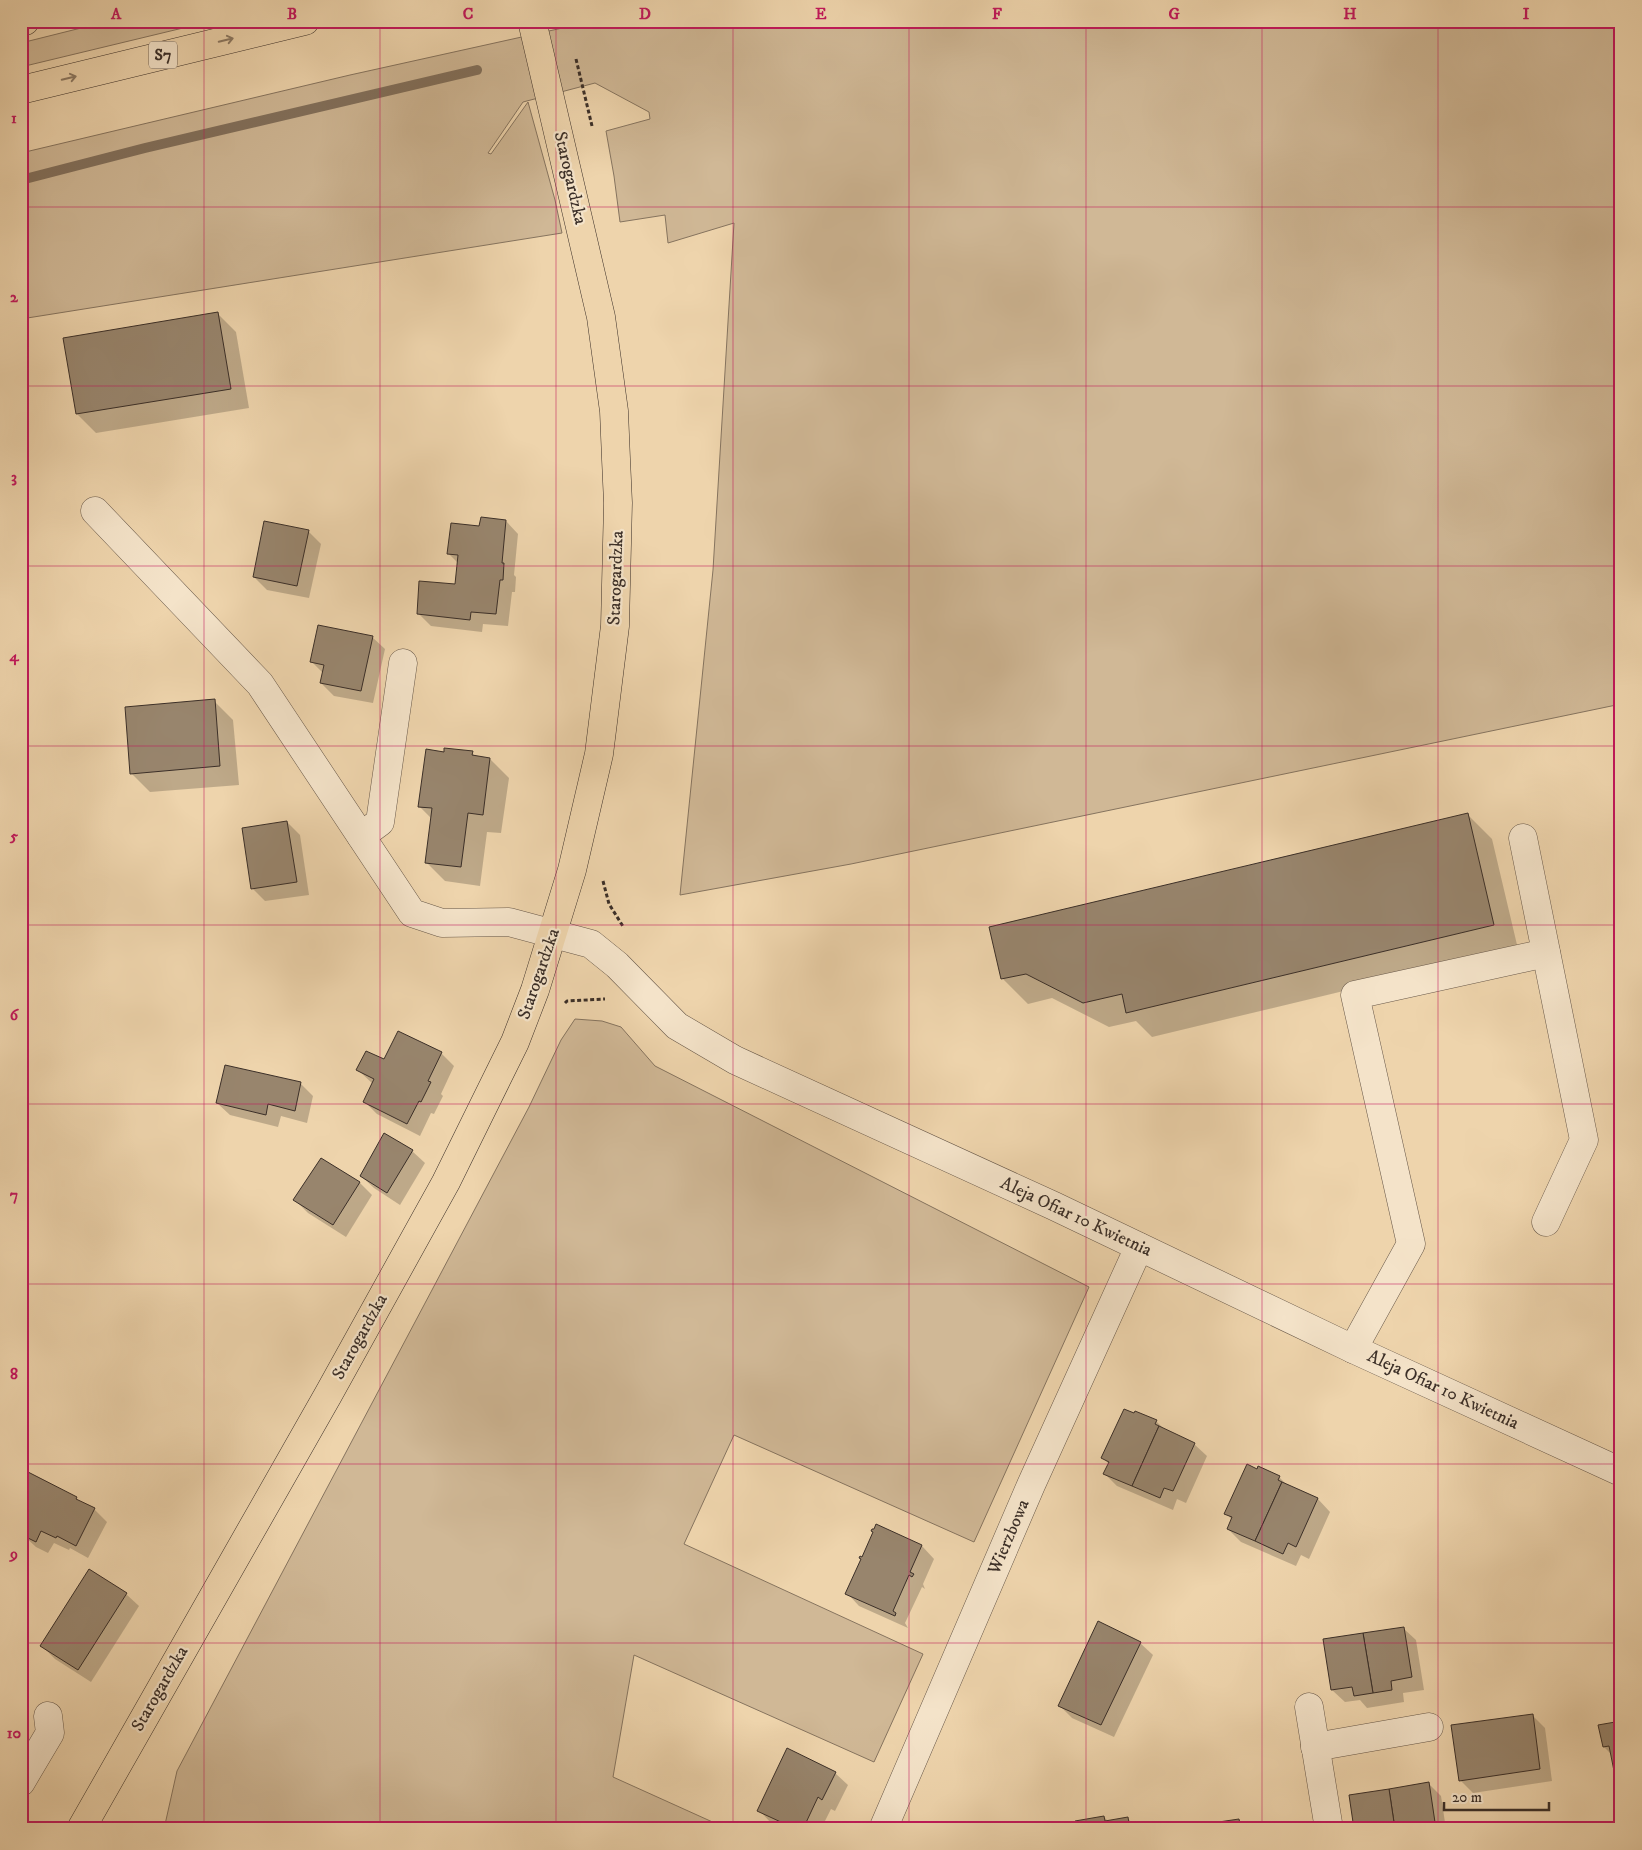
<svg xmlns="http://www.w3.org/2000/svg" width="1642" height="1850" font-family="'IM FELL DW Pica',serif">
<style>
.green{fill:#d0b896;stroke:#86745f}
.shadow{fill:#0003}
.lines{fill:none;stroke-linecap:round;stroke-linejoin:round}
.stream{stroke:#82705c;stroke-width:10}
.building{fill:#98856d;stroke:#3b2f28}
.minor-casing{stroke:#685849;stroke-width:29}
.major-casing{stroke:#3b2f28;stroke-width:29}
.highway-casing{stroke:#3b2f28;stroke-width:29}
.path{stroke:#3b2f28;stroke-width:3;stroke-dasharray:4 2.5;stroke-linecap:butt}
.minor{stroke:#f4e3c9;stroke-width:28}
.major{stroke:#eed4ac;stroke-width:28}
.highway{stroke:#eed4ac;stroke-width:28}
.oneway{stroke:#8c7963}
.grid{fill:none;stroke:#c2185b;stroke-width:1;stroke-opacity:0.55}
.labels{text-anchor:middle;dominant-baseline:central;stroke-width:4.5;stroke-linejoin:round;paint-order:stroke}
.shield{fill:#f4e3c9;stroke:#726558;stroke-width:1}
.shield-label{font-size:16px;font-weight:bold;fill:#3b2f28}
.street-label{font-size:18px;fill:#3b2f28;stroke:#f4e3c9}
.neatline{fill:none;stroke:#c2185b;stroke-width:2}
.grid-label{font-size:16px;text-anchor:middle;font-weight:bold;fill:#c2185b}
</style>
<rect width="100%" height="100%" fill="#eed4ac"/>
<filter id="stains"><feTurbulence type="fractalNoise" baseFrequency=".004" numOctaves="4"/><feColorMatrix values="0 0 0 0 .2 0 0 0 0 .09 0 0 0 0 .02 0 0 0 .5 -.17"/></filter>
<radialGradient id="worn" r=".72"><stop offset=".6" stop-color="#630" stop-opacity="0"/><stop offset="1" stop-color="#630" stop-opacity=".3"/></radialGradient>
<g class="green">
<path d="M109,21H212L21,67V43Z"/>
<path d="M594,21H1621V704L851,864L680,895L713,570L734,223L668,243L665,215L620,222L614,176L606,131L650,119L649,112L595,83L523,102L488,153L491,154L528,102L555,200L562,233L21,319V153L350,75Z"/>
<path d="M575,1019L602,1021L621,1027L655,1066L1089,1287L974,1542L734,1435L684,1544L923,1654L874,1762L634,1655L613,1777L728,1829H164L177,1771L529,1107L561,1040Z"/>
</g>
<g class="shadow">
<path d="M217,313L236,332L249,408L96,433L77,414L65,339Z"/>
<path d="M506,521L518,534L514,575L516,577L515,592H512L508,626L483,624L482,632L431,626L418,613L456,586L458,563L449,554L480,528Z"/>
<path d="M308,531L321,544L309,598L267,590L254,577Z"/>
<path d="M372,637L385,649L373,703L334,696L321,683L323,673L311,661Z"/>
<path d="M214,701L233,720L239,785L150,792L131,773Z"/>
<path d="M445,753H472L476,757L490,759L509,778L501,833L487,832L480,886L445,881L426,862L432,819L419,806Z"/>
<path d="M1467,814L1492,839L1518,949L1152,1037L1136,1021L1109,1027L1052,998L1028,1004L1003,979L991,928Z"/>
<path d="M287,822L300,835L309,895L265,901L252,888Z"/>
<path d="M441,1053L454,1066L441,1094L443,1096L434,1114L431,1113L420,1136L377,1114L365,1102L373,1084L358,1070L385,1061Z"/>
<path d="M301,1084L313,1096L307,1123L281,1116L278,1127L230,1115L217,1103Z"/>
<path d="M412,1151L425,1163L400,1205L374,1188L361,1176Z"/>
<path d="M359,1182L372,1195L346,1237L308,1213L295,1200Z"/>
<path d="M1156,1421L1166,1431L1194,1444L1207,1456L1186,1503L1177,1499L1173,1510L1117,1486L1105,1474L1109,1464L1102,1457Z"/>
<path d="M1279,1477L1288,1486L1318,1499L1330,1512L1309,1559L1301,1555L1296,1566L1241,1542L1228,1529L1232,1520L1226,1513Z"/>
<path d="M21,1489L76,1498L81,1503L94,1509L107,1522L88,1558L70,1548L69,1550L54,1543L48,1553L36,1547L23,1535L26,1529L21,1526Z"/>
<path d="M877,1526L922,1546L934,1559L923,1584L925,1589L922,1587L905,1623L908,1628L859,1606L847,1593Z"/>
<path d="M21,1588L26,1593L21,1601Z"/>
<path d="M126,1594L139,1606L91,1682L55,1659L42,1646Z"/>
<path d="M1403,1628L1416,1640L1424,1690L1403,1693L1404,1702L1367,1708L1360,1700L1345,1702L1332,1690Z"/>
<path d="M1140,1643L1153,1655L1114,1737L1072,1718L1059,1705Z"/>
<path d="M1532,1715L1545,1728L1552,1781L1473,1793L1460,1780Z"/>
<path d="M1621,1722V1784L1617,1780L1612,1755L1604,1747Z"/>
<path d="M835,1773L848,1785L835,1811L831,1809L821,1829H784L771,1823L759,1810Z"/>
<path d="M1428,1783L1441,1796L1446,1829H1356Z"/>
<path d="M1104,1817L1109,1822L1127,1818L1138,1829H1078Z"/>
<path d="M1239,1820L1247,1829H1184Z"/>
</g>
<g class="lines">
<g class="stream">
<path d="M21,180L145,148L477,70"/>
<path d="M21,1747L23,1748"/>
</g>
</g>
<g class="building">
<path d="M218,312L231,389L76,414L63,338Z"/>
<path d="M481,517L506,520L502,563H504L503,580H500L496,614L471,612L470,620L417,614L419,581L455,584L458,555L447,554L451,523L479,526Z"/>
<path d="M264,521L309,530L297,586L253,577Z"/>
<path d="M318,625L373,636L361,691L320,683L324,665L310,662Z"/>
<path d="M215,699L220,766L130,774L125,707Z"/>
<path d="M444,748L473,751L472,755L490,758L483,815L468,813L461,867L425,863L432,808L418,807L426,749L444,752Z"/>
<path d="M1468,813L1494,925L1126,1013L1122,994L1083,1003L1026,974L1001,979L989,927Z"/>
<path d="M287,821L297,882L251,889L242,828Z"/>
<path d="M398,1031L442,1052L428,1081L431,1082L421,1102L419,1101L407,1124L363,1102L374,1079L356,1070L366,1051L384,1059Z"/>
<path d="M225,1065L301,1082L295,1111L268,1104L266,1115L216,1103Z"/>
<path d="M384,1133L413,1150L387,1193L360,1176Z"/>
<path d="M321,1158L360,1182L333,1225L293,1200Z"/>
<path d="M1124,1409L1134,1413L1135,1411L1157,1420L1155,1424L1159,1426L1132,1486L1103,1474L1109,1462L1101,1458Z"/>
<path d="M1159,1426L1195,1443L1173,1491L1164,1488L1160,1498L1132,1486Z"/>
<path d="M1247,1464L1257,1469L1258,1466L1280,1476L1278,1480L1282,1482L1255,1541L1227,1529L1232,1517L1224,1514Z"/>
<path d="M28,1472L77,1497L76,1499L95,1508L76,1546L57,1536L56,1538L41,1531L36,1542L22,1535L27,1524L21,1521V1486Z"/>
<path d="M1282,1482L1318,1498L1296,1547L1288,1543L1283,1554L1255,1541Z"/>
<path d="M876,1524L922,1545L910,1572L914,1574L912,1577L909,1575L893,1611L896,1613L895,1616L845,1594L861,1559L859,1558L860,1556L862,1557L873,1532L871,1531L872,1529H874Z"/>
<path d="M89,1569L127,1593L78,1670L40,1646Z"/>
<path d="M1098,1621L1141,1642L1101,1725L1058,1706Z"/>
<path d="M1404,1627L1412,1677L1391,1681L1392,1690L1373,1693L1363,1633Z"/>
<path d="M1363,1633L1373,1693L1354,1696L1352,1687L1331,1690L1323,1639Z"/>
<path d="M1533,1714L1540,1769L1459,1781L1451,1725Z"/>
<path d="M1621,1721V1780L1616,1781L1609,1746L1603,1747L1598,1725Z"/>
<path d="M787,1748L836,1772L822,1800L818,1797L803,1829H796L757,1811Z"/>
<path d="M1429,1782L1436,1829H1395L1389,1789Z"/>
<path d="M1389,1789L1395,1829H1354L1349,1795Z"/>
<path d="M1104,1816L1105,1821L1128,1817L1130,1829H1077L1075,1821Z"/>
<path d="M1239,1819L1241,1829H1178V1828Z"/>
</g>
<g class="lines">
<defs>
<g id="minor">
<path d="M95,511L260,684L412,913L442,923L509,922L591,944L617,965L677,1026L735,1060L1054,1206L1353,1349L1621,1472"/>
<path d="M361,836L380,822L403,663"/>
<path d="M1523,838L1584,1140L1546,1222"/>
<path d="M1353,1349L1411,1244L1355,995L1546,953"/>
<path d="M1309,1707L1329,1829"/>
<path d="M1315,1747L1429,1727"/>
<path d="M21,1782L50,1733L48,1716"/>
<path d="M883,1829L1031,1485L1139,1247"/>
</g>
<path id="major" d="M81,1829L328,1395L446,1182L515,1042L535,990L572,870L599,754L615,626L618,503L616,459L614,411L601,317L532,21"/>
<g id="highway">
<path d="M21,22L25,21"/>
<path d="M21,90L305,21"/>
</g>
</defs>
<use href="#minor" class="minor-casing"/>
<use href="#major" class="major-casing"/>
<use href="#highway" class="highway-casing"/>
<g class="path">
<path d="M576,59L592,126"/>
<path d="M603,881L609,904L624,928"/>
<path d="M565,1003L567,1001L605,999"/>
</g>
<use href="#minor" class="minor"/>
<use href="#major" class="major"/>
<use href="#highway" class="highway"/>
</g>
<defs><path id="oneway-shaft" d="M-6 0H5M1.5-3L5.5 0L1.5 3" fill="none" stroke-width="1.6" stroke-linecap="round" stroke-linejoin="round" transform="scale(1.25)"/></defs>
<g class="oneway">
<use href="#oneway-shaft" transform="translate(226 40) rotate(-14)"/>
<use href="#oneway-shaft" transform="translate(69 78) rotate(-14)"/>
</g>
<path class="grid" d="M204,21V1829M380,21V1829M556,21V1829M733,21V1829M909,21V1829M1086,21V1829M1262,21V1829M1438,21V1829M21,207H1621M21,386H1621M21,566H1621M21,746H1621M21,925H1621M21,1104H1621M21,1284H1621M21,1464H1621M21,1643H1621"/>
<g class="labels">
<rect class="shield" x="149" y="41.5" width="28" height="27" rx="4"/>
<g class="shield-label">
<text x="163" y="55">S7</text>
</g>
<g class="street-label">
<text transform="translate(570 178) rotate(77)">Starogardzka</text>
<text transform="translate(616 578) rotate(-88)">Starogardzka</text>
<text transform="translate(539 974) rotate(-71)">Starogardzka</text>
<text transform="translate(1076 1217) rotate(25)">Aleja Ofiar 10 Kwietnia</text>
<text transform="translate(360 1337) rotate(-61)">Starogardzka</text>
<text transform="translate(1443 1390) rotate(25)">Aleja Ofiar 10 Kwietnia</text>
<text transform="translate(1009 1537) rotate(-67)">Wierzbowa</text>
<text transform="translate(160 1689) rotate(-60)">Starogardzka</text>
</g>
</g>
<rect width="1642" height="1850" fill="none" stroke="#eed4ac" stroke-width="55"/>
<path d="M1444 1802v8h105v-8" fill="none" stroke="#3b2f28" stroke-width="2.5"/>
<text x="1452" y="1802" font-size="15" fill="#3b2f28" stroke="#f4e3c9" stroke-width="4" paint-order="stroke">20 m</text>
<rect x="28" y="28" width="1586" height="1794" class="neatline"/>
<g class="grid-label">
<text x="116" y="19">A</text>
<text x="292" y="19">B</text>
<text x="468" y="19">C</text>
<text x="645" y="19">D</text>
<text x="821" y="19">E</text>
<text x="997" y="19">F</text>
<text x="1174" y="19">G</text>
<text x="1350" y="19">H</text>
<text x="1526" y="19">I</text>
<text x="14" y="123">1</text>
<text x="14" y="302">2</text>
<text x="14" y="482">3</text>
<text x="14" y="661">4</text>
<text x="14" y="841">5</text>
<text x="14" y="1020">6</text>
<text x="14" y="1200">7</text>
<text x="14" y="1379">8</text>
<text x="14" y="1559">9</text>
<text x="14" y="1738">10</text>
</g>
<rect width="100%" height="100%" filter="url(#stains)"/>
<rect width="100%" height="100%" fill="url(#worn)"/>
</svg>
